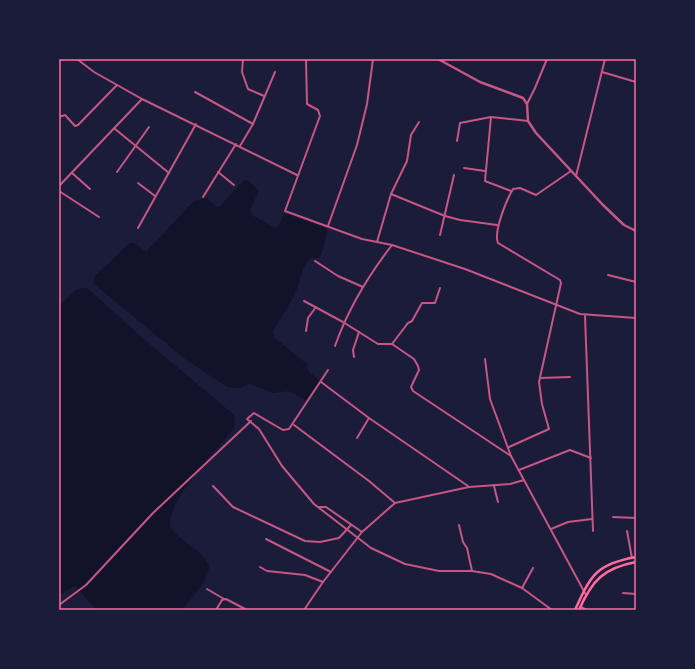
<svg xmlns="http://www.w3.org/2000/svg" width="695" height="669" font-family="'Nunito Sans',sans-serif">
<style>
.water{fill:#12122b}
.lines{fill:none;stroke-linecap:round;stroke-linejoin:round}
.minor{stroke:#c65784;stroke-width:2}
.tertiary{stroke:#c65784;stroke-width:2.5}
.secondary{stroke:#ff6b9d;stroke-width:2.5}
.neatline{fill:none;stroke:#ff6b9d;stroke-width:1.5}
</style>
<rect width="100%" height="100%" fill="#1b1b3a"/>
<g class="water">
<path d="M244,180L249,181L259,191L250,209L252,215L275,228L278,227L284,215L287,214L325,228L327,230C325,241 324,249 319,258H311C301,266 301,280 296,291C290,305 280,318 273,332L275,338L307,364L308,371L319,380L318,384L306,400L289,391L273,393L248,383L241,388L227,387L185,359L93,283L94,277L130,243L136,244L146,252L194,201L207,198L216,206L219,207Z"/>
<path d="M82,288H87L145,340L234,415L235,428C217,449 172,495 170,522C169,528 173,531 177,535C186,543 202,552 208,564C213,575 189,601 182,610H97L75,586L59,595V306L75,290Z"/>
</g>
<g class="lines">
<g class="minor">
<path d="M77,59L94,72L142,99L297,175"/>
<path d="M243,59L242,72L248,89L264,96"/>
<path d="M306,59L307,104L318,110L320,116L285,211L362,239L392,245L465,269L580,314L636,318"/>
<path d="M602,72L636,82"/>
<path d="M195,92L253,124"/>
<path d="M527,104L535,88L547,59"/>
<path d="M59,117L65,115L75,126L78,125L117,85"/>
<path d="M491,117L485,181L511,191"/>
<path d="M115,129L169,173"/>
<path d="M457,141L460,123L491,117L528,121"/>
<path d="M240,146L253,124L275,72"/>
<path d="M464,168L485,171"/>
<path d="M117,172L149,127"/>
<path d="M218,172L234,185"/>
<path d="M72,173L90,189"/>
<path d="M576,176L605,59"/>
<path d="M138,183L155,196"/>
<path d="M59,186L142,99"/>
<path d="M59,191L99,217"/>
<path d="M391,194L445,216L460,220L497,225"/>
<path d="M203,197L236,144"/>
<path d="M328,226L357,145L367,104L373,59"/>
<path d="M138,228L196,124"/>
<path d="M440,235L454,175"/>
<path d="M377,242L391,194L407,161L411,135L419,122"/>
<path d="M315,261L338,276L363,287"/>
<path d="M608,275L636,282"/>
<path d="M304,301L343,322L378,344H392L414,359L418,366L419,370L411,387L413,391L511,456"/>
<path d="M585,316L593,531"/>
<path d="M306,331L308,318L316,307"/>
<path d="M392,344L408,323L412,321L422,303H435L440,288"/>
<path d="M335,346C348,309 368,276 392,245"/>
<path d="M354,357L353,350L359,332"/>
<path d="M485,359L490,399L511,456L586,595"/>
<path d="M328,370L289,429L283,430L254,413L247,419L259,429L282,466L314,504L371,548L405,564L439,571H472L491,574L522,588L552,610"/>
<path d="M540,378L570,377"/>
<path d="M321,382L369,418L468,486"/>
<path d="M294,425L369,481L395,503"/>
<path d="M357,438L369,418"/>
<path d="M509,447L549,429L542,404L539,382L561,283L560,280L498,243C493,232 507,199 513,189L520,188L536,195L571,171"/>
<path d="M519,470L570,450L591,458"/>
<path d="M213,486L233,507L305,541L320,542L339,538L351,525"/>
<path d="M494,486L498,502"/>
<path d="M319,507H326L362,532"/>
<path d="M613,517L636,518"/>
<path d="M459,525L463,542L467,548L472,571"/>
<path d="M551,529L568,522L592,519"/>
<path d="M627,531L632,558"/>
<path d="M266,539L331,572"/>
<path d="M260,567L267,571L305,575L323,582"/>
<path d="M522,588L533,568"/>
<path d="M207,589L224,599"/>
<path d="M623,593L636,594"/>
<path d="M59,605L86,585L153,513L251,421"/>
<path d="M581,607L587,610"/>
<path d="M216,610L222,600L226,599L247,610"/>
<path d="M304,610L323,582L362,532L395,503L469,487L510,484L524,480"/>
</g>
<g class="tertiary">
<path d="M438,59L480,82L523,98L527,104L528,121L536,133L603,205L624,225L636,231"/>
<path d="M59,60L64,59"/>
</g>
<g class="secondary">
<path d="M575,610C591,575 596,564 636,557"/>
<path d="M579,610C592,580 604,568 636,562"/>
</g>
</g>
<rect width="695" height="669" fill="none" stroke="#1b1b3a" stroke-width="120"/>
<rect x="60" y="60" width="575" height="549" class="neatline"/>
</svg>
